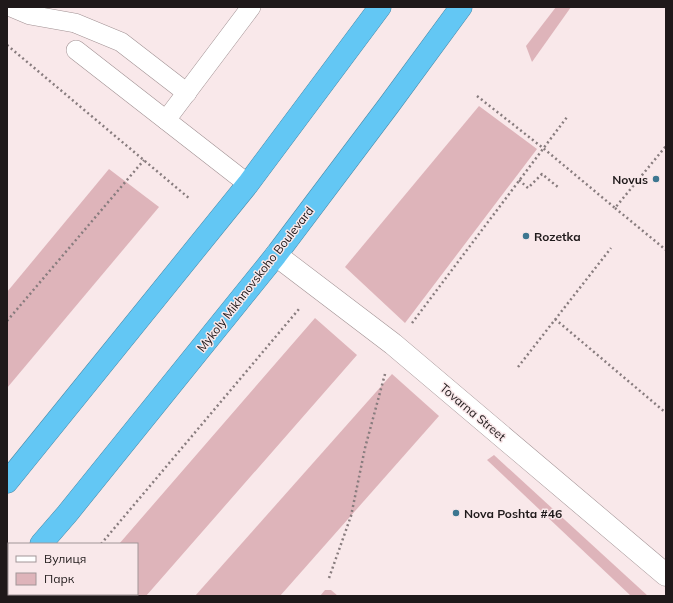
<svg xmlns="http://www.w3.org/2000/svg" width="673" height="603" font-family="Mulish,sans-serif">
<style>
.green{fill:#deb4ba}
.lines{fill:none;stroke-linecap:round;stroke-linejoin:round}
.lane-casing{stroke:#a19193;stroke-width:20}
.street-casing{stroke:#a19193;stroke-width:23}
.highway-casing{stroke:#4b8aa8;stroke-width:23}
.path{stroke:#887c7e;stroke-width:2.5;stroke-dasharray:2 3;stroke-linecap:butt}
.lane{stroke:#fff;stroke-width:19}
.street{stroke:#fff;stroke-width:22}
.highway{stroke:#63c7f4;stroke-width:22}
.poi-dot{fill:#3d7690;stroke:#f9e8ea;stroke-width:1.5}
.labels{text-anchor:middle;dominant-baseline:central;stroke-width:3;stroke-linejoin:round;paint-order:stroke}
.poi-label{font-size:12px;font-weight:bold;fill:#1f191a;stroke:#f9e8ea;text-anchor:start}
.street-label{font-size:12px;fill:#1f191a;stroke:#f9e8ea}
</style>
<rect width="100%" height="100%" fill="#f9e8ea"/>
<g class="green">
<path d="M556,7H571L532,62L526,46Z"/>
<path d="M479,106L537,149L405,323L345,267Z"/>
<path d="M109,169L159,207L7,388V292Z"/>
<path d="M315,318L357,355L146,596H74L76,594H137V544H119Z"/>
<path d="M392,374L439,416L280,596H195Z"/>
<path d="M494,455L648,596H631L487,460Z"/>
<path d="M325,590H331L338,596H320Z"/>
</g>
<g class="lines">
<defs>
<g id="lane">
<path d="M11,7L30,15L75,23L121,42L187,93"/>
<path d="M76,50L248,184"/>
<path d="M166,120L251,7"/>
</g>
<path id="street" d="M276,255L393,344L666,575"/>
<g id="highway">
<path d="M7,482L248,184L380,7"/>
<path d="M41,544L67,514L276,255L389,105L461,7"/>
<path d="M7,583L9,581"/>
</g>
</defs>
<use href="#lane" class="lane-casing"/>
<use href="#street" class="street-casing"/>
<use href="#highway" class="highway-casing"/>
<g class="path">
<path d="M7,45L190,199"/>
<path d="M477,96L543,148L615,208L666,146"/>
<path d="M519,180L528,188L542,174L559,188"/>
<path d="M615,208L666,250"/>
<path d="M555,319L666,413"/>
<path d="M7,321L144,160"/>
<path d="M412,323L567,117"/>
<path d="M518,367L611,248"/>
<path d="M101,544L299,309"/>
<path d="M329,578L351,516L365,448L385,374"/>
<path d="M57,596L59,594"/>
</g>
<use href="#lane" class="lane"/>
<use href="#street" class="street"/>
<use href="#highway" class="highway"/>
</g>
<g class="poi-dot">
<circle cx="656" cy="179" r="4"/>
<circle cx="526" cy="236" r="4"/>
<circle cx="456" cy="513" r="4"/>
</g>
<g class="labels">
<g class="poi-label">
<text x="648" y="179" text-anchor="end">Novus</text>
<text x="534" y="236">Rozetka</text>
<text x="464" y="513">Nova Poshta #46</text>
</g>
<g class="street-label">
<text transform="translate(255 279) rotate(-52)">Mykoly Mikhnovskoho Boulevard</text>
<text transform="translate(473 412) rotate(40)">Tovarna Street</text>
</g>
</g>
<rect width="673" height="603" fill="none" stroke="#1f191a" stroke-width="16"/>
<rect x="8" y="543" width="130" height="52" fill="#f9e8ea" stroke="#a29597"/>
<rect x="16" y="556" width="20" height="6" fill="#ffffff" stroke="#a29597"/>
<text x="44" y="563" font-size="12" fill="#1f191a">Вулиця</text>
<rect x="16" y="573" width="20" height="12" fill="#deb4ba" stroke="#a29597"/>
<text x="44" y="583" font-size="12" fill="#1f191a">Парк</text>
</svg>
